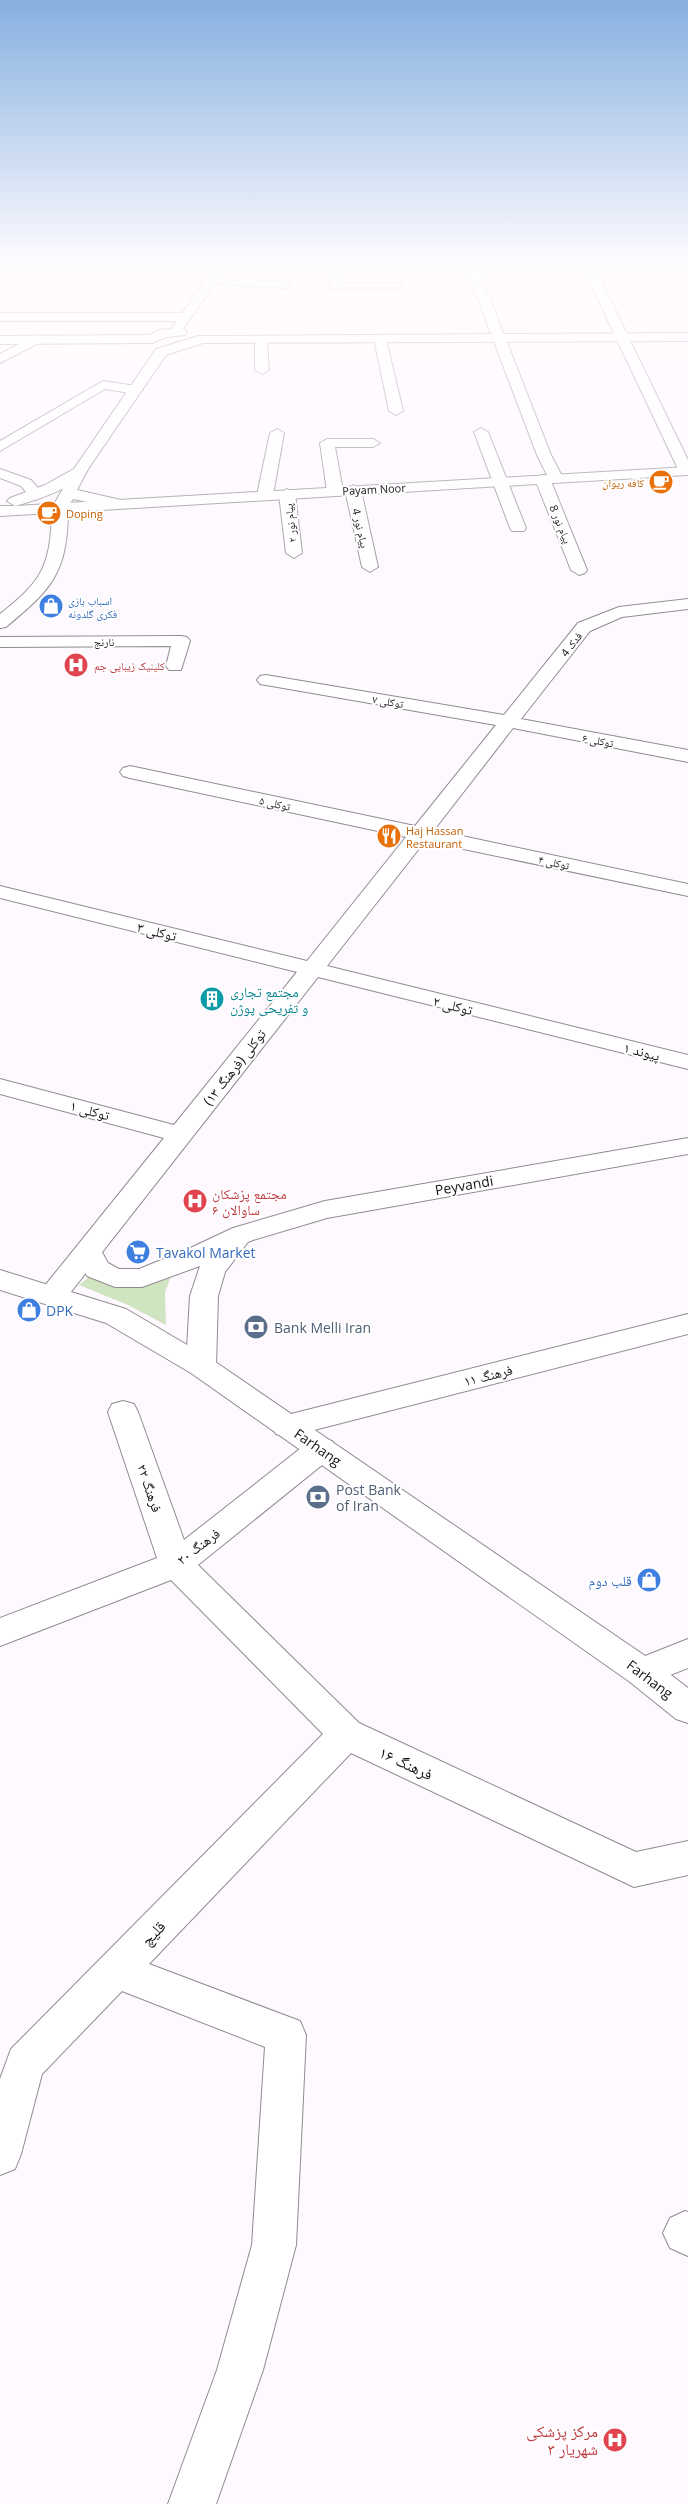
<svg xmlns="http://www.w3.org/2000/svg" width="688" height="2504" font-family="'Open Sans','Noto Naskh Arabic',sans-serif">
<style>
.green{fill:#cfe4c0}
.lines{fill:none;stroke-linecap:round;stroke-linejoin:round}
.minor-casing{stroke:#928a93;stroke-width:2}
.tertiary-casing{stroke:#928a93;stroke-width:2}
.secondary-casing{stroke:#928a93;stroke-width:2}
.minor{fill:#fff;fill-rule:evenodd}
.tertiary{fill:#fff;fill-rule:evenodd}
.secondary{fill:#fff;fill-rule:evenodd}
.labels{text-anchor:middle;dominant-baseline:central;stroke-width:4;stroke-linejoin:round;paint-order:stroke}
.far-food-label{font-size:11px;fill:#c56008;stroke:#fff;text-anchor:start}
.far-street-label{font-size:11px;fill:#181518;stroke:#fff}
.far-shop-label{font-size:11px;fill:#366cbe;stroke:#fff;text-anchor:start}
.far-health-label{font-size:11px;fill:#be3a42;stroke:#fff;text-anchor:start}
.street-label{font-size:14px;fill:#181518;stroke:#fff}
.culture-label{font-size:14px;fill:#0d838f;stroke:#fff;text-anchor:start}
.health-label{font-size:14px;fill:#be3a42;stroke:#fff;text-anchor:start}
.shop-label{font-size:14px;fill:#366cbe;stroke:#fff;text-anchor:start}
.service-label{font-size:14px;fill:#4e5e75;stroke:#fff;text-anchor:start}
.near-street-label{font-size:16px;fill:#181518;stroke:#fff}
.near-health-label{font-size:16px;fill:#be3a42;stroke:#fff;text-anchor:end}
</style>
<rect width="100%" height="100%" fill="#fef8ff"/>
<path class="green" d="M90,1276H171L165,1293L166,1325L128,1305L79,1285Z"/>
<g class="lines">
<defs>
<g id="minor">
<path d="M332,268H344L342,283H396L402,286L396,289H332L330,287Z"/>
<path d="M466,268H478L551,455L563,478L556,482L550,479L587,570L585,573L579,575L571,570L535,479L542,475L548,477L537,455Z"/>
<path d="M583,268H595L688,460V475L681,474L679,471Z"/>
<path d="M209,278L286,282L292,285L286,288L205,283L203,281Z"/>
<path d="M0,313H184L190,317L184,321H0Z"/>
<path d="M37,335L41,336L43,339L41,342L0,363V354Z"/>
<path d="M380,335L386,339L403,411L396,415L389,411L374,339Z"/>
<path d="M261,336L267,340L269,370L262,374L255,370V340Z"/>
<path d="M103,381L136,386L143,390L136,394L105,389L0,451V441Z"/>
<path d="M481,428L488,432L526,528L524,531H512L510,528L474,432Z"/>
<path d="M277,429L284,433L273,495L265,500L257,495L270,433Z"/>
<path d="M327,439H373L380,443L373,447H335L343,491L335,496L327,491L320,443Z"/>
<path d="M0,469L31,480L44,495L36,500L31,498L21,486L0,478Z"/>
<path d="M353,485L361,490L378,567L370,572L362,567L345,490Z"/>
<path d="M287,489L295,494L302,553L294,558L286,553L279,494Z"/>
<path d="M688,599V609L622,617L590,631L521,719L688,750V762L513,728L434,830L688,884V896L425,841L327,966L688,1055V1069L318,977L63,1302L53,1305L43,1302L39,1295L43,1288L164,1138L0,1094V1079L174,1125L297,972L0,898V886L307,961L406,837L130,778L123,776L120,772L123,768L130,766L415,826L496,725L266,685L260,684L257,680L260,676L266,675L504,715L578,623L619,607Z"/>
<path d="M181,636L187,637L190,641L181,670H169L166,666L171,646L0,647V637Z"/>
<path d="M688,1314V1334L287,1437L276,1434L272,1426L276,1418L287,1415Z"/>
<path d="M123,1401L134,1404L138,1412L184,1540L310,1441L321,1438L332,1441L336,1449L332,1457L198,1565L359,1723L636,1852L688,1841V1875L634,1887L351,1753L149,1964L300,2021L306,2035L296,2245L263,2370L216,2504H168L217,2370L252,2245L265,2047L122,1991L42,2074L21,2154L15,2169L0,2175V2079L11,2049L323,1734L171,1580L0,1646V1618L157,1558L108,1412L112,1404Z"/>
<path d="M688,1639V1668L642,1686L630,1682L625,1672L630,1662Z"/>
<path d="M685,2211L688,2212V2256L670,2248L663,2233L670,2218Z"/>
</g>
<g id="tertiary">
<path d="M214,268H226L183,329L187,332L185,335L166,337L152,343L0,344V336L150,335L159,330L171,329Z"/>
<path d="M688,333V341L203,343L166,355L88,469L77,490L121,500L124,503L121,506L116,508L73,499L65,511H55L52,508L74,469L156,349L198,336Z"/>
<path d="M688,1138V1154L327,1218L253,1240L248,1242L225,1272L218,1296L216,1366L211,1373L201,1376L191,1373L186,1366L190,1296L200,1266L142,1287H115L87,1276L74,1251L78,1245L88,1242L98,1245L108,1263L119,1269H139L186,1250L233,1228L325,1201Z"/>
</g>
<g id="secondary">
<path d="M81,465L88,469C75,488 37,500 15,506L688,467V475L68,512C67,573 52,589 6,627L0,628V614C42,581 50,567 52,513L0,516V506H15L7,501L10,498L45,485Z"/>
<path d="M0,1270L126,1309L211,1359L654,1662L688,1688V1723L676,1719L630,1682L191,1373L106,1323L0,1290Z"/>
</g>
</defs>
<use href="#minor" class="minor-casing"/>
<use href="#tertiary" class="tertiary-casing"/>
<use href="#secondary" class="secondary-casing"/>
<use href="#minor" class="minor"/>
<use href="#tertiary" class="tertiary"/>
<use href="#secondary" class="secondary"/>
</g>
<linearGradient id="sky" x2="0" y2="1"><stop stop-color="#86b0e0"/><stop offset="0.43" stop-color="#fffcff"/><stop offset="1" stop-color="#fffcff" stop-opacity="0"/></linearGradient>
<rect width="688" height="618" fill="url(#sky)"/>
<defs>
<symbol id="cafe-disc" viewBox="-11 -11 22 22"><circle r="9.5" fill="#e8710a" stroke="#fff"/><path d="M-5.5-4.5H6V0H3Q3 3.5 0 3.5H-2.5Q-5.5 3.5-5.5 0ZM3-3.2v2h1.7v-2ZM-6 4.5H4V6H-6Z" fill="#fff"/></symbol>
<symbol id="shop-disc" viewBox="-11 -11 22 22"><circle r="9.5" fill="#3f7fe0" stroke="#fff"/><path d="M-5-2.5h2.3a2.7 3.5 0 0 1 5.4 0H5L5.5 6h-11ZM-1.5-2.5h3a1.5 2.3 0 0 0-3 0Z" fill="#fff"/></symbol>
<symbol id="hospital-disc" viewBox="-11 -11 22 22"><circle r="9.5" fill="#e0444e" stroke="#fff"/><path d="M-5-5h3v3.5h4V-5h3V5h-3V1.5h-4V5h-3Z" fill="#fff"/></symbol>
<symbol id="restaurant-disc" viewBox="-11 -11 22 22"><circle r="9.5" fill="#e8710a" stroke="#fff"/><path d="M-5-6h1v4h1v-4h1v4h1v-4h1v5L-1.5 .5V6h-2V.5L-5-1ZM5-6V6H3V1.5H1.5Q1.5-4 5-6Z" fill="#fff"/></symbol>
<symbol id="building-disc" viewBox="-11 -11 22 22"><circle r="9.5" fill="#0f9aa8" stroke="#fff"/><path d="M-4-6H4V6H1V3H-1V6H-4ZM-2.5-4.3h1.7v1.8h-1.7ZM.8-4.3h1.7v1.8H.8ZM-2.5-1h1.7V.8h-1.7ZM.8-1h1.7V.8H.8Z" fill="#fff"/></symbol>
<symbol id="supermarket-disc" viewBox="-11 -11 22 22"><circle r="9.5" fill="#3f7fe0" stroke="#fff"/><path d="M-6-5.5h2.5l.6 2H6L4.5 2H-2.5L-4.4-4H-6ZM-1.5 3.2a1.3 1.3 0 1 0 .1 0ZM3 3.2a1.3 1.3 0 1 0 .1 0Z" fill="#fff"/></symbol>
<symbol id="bank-disc" viewBox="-11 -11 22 22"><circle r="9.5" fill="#5c6f8a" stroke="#fff"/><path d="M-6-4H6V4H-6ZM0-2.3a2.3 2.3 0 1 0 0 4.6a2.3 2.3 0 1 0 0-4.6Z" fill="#fff"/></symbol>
</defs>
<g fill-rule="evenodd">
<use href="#cafe-disc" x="647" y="468" width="28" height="28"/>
<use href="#cafe-disc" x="35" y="499" width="28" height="28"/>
<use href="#shop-disc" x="37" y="592" width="28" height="28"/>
<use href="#hospital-disc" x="62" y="651" width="28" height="28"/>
<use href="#restaurant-disc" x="375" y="822" width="28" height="28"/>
<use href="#building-disc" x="198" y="985" width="28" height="28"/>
<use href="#hospital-disc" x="181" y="1187" width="28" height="28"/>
<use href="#supermarket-disc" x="124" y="1238" width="28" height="28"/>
<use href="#shop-disc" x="15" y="1296" width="28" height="28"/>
<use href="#bank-disc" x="242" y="1313" width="28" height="28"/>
<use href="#bank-disc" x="304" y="1483" width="28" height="28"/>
<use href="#shop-disc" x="635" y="1566" width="28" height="28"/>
<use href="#hospital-disc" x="601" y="2426" width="28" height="28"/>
</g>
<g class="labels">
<g class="far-food-label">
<text x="644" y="482" text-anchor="end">کافه ریوان</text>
<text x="66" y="513">Doping</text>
<text x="406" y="830">Haj Hassan<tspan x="406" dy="13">Restaurant</tspan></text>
</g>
<g class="far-street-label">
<text transform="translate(374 489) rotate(-3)">Payam Noor</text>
<text transform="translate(290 523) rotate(-96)">پیام نور ۲</text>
<text transform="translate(561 524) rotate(68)">پیام نور 8</text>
<text transform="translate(361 528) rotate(77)">پیام نور 4</text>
<text x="104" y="641">نارنج</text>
<text transform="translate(571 644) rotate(-52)">فدک 4</text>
<text transform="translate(388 701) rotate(10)">توکلی ۷</text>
<text transform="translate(598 740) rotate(11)">توکلی ۶</text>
<text transform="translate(275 803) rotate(12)">توکلی ۵</text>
<text transform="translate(554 862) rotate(12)">توکلی ۴</text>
</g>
<g class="far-shop-label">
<text x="68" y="600">اسباب بازی<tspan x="68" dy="13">فکری گلدونه</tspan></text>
</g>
<g class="far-health-label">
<text x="94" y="665">کلینیک زیبایی جم</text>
</g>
<g class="street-label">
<text transform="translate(157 931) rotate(14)">توکلی ۳</text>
<text transform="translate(453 1005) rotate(14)">توکلی ۲</text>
<text transform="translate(642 1051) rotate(14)">پیوند ۱</text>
<text transform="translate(234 1067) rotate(-52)">توکلی (فرهنگ ۱۳)</text>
<text transform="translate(90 1110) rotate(15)">توکلی ۱</text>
<text transform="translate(464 1185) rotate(-10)">Peyvandi</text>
<text transform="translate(488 1375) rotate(-14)">فرهنگ ۱۱</text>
<text transform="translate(318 1447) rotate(35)">Farhang</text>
<text transform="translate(150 1488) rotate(71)">فرهنگ ٢٢</text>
<text transform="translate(198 1546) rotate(-37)">فرهنگ ٢٠</text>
<text transform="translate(650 1679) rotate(37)">Farhang</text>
</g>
<g class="culture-label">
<text x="230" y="991">مجتمع تجاری<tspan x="230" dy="16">و تفریحی پوژن</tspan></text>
</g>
<g class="health-label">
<text x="212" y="1193">مجتمع پزشکان<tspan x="212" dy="16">ساوالان ۶</tspan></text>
</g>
<g class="shop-label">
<text x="156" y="1252">Tavakol Market</text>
<text x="46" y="1310">DPK</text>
<text x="632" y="1580" text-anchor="end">قلب دوم</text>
</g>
<g class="service-label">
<text x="274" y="1327">Bank Melli Iran</text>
<text x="336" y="1489">Post Bank<tspan x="336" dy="16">of Iran</tspan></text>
</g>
<g class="near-street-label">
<text transform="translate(406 1763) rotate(25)">فرهنگ ۱۶</text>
<text transform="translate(153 1933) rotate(-46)">قلیچ</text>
</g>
<g class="near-health-label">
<text x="598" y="2431">مرکز پزشکی<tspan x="598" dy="18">شهریار ۳</tspan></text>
</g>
</g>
</svg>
